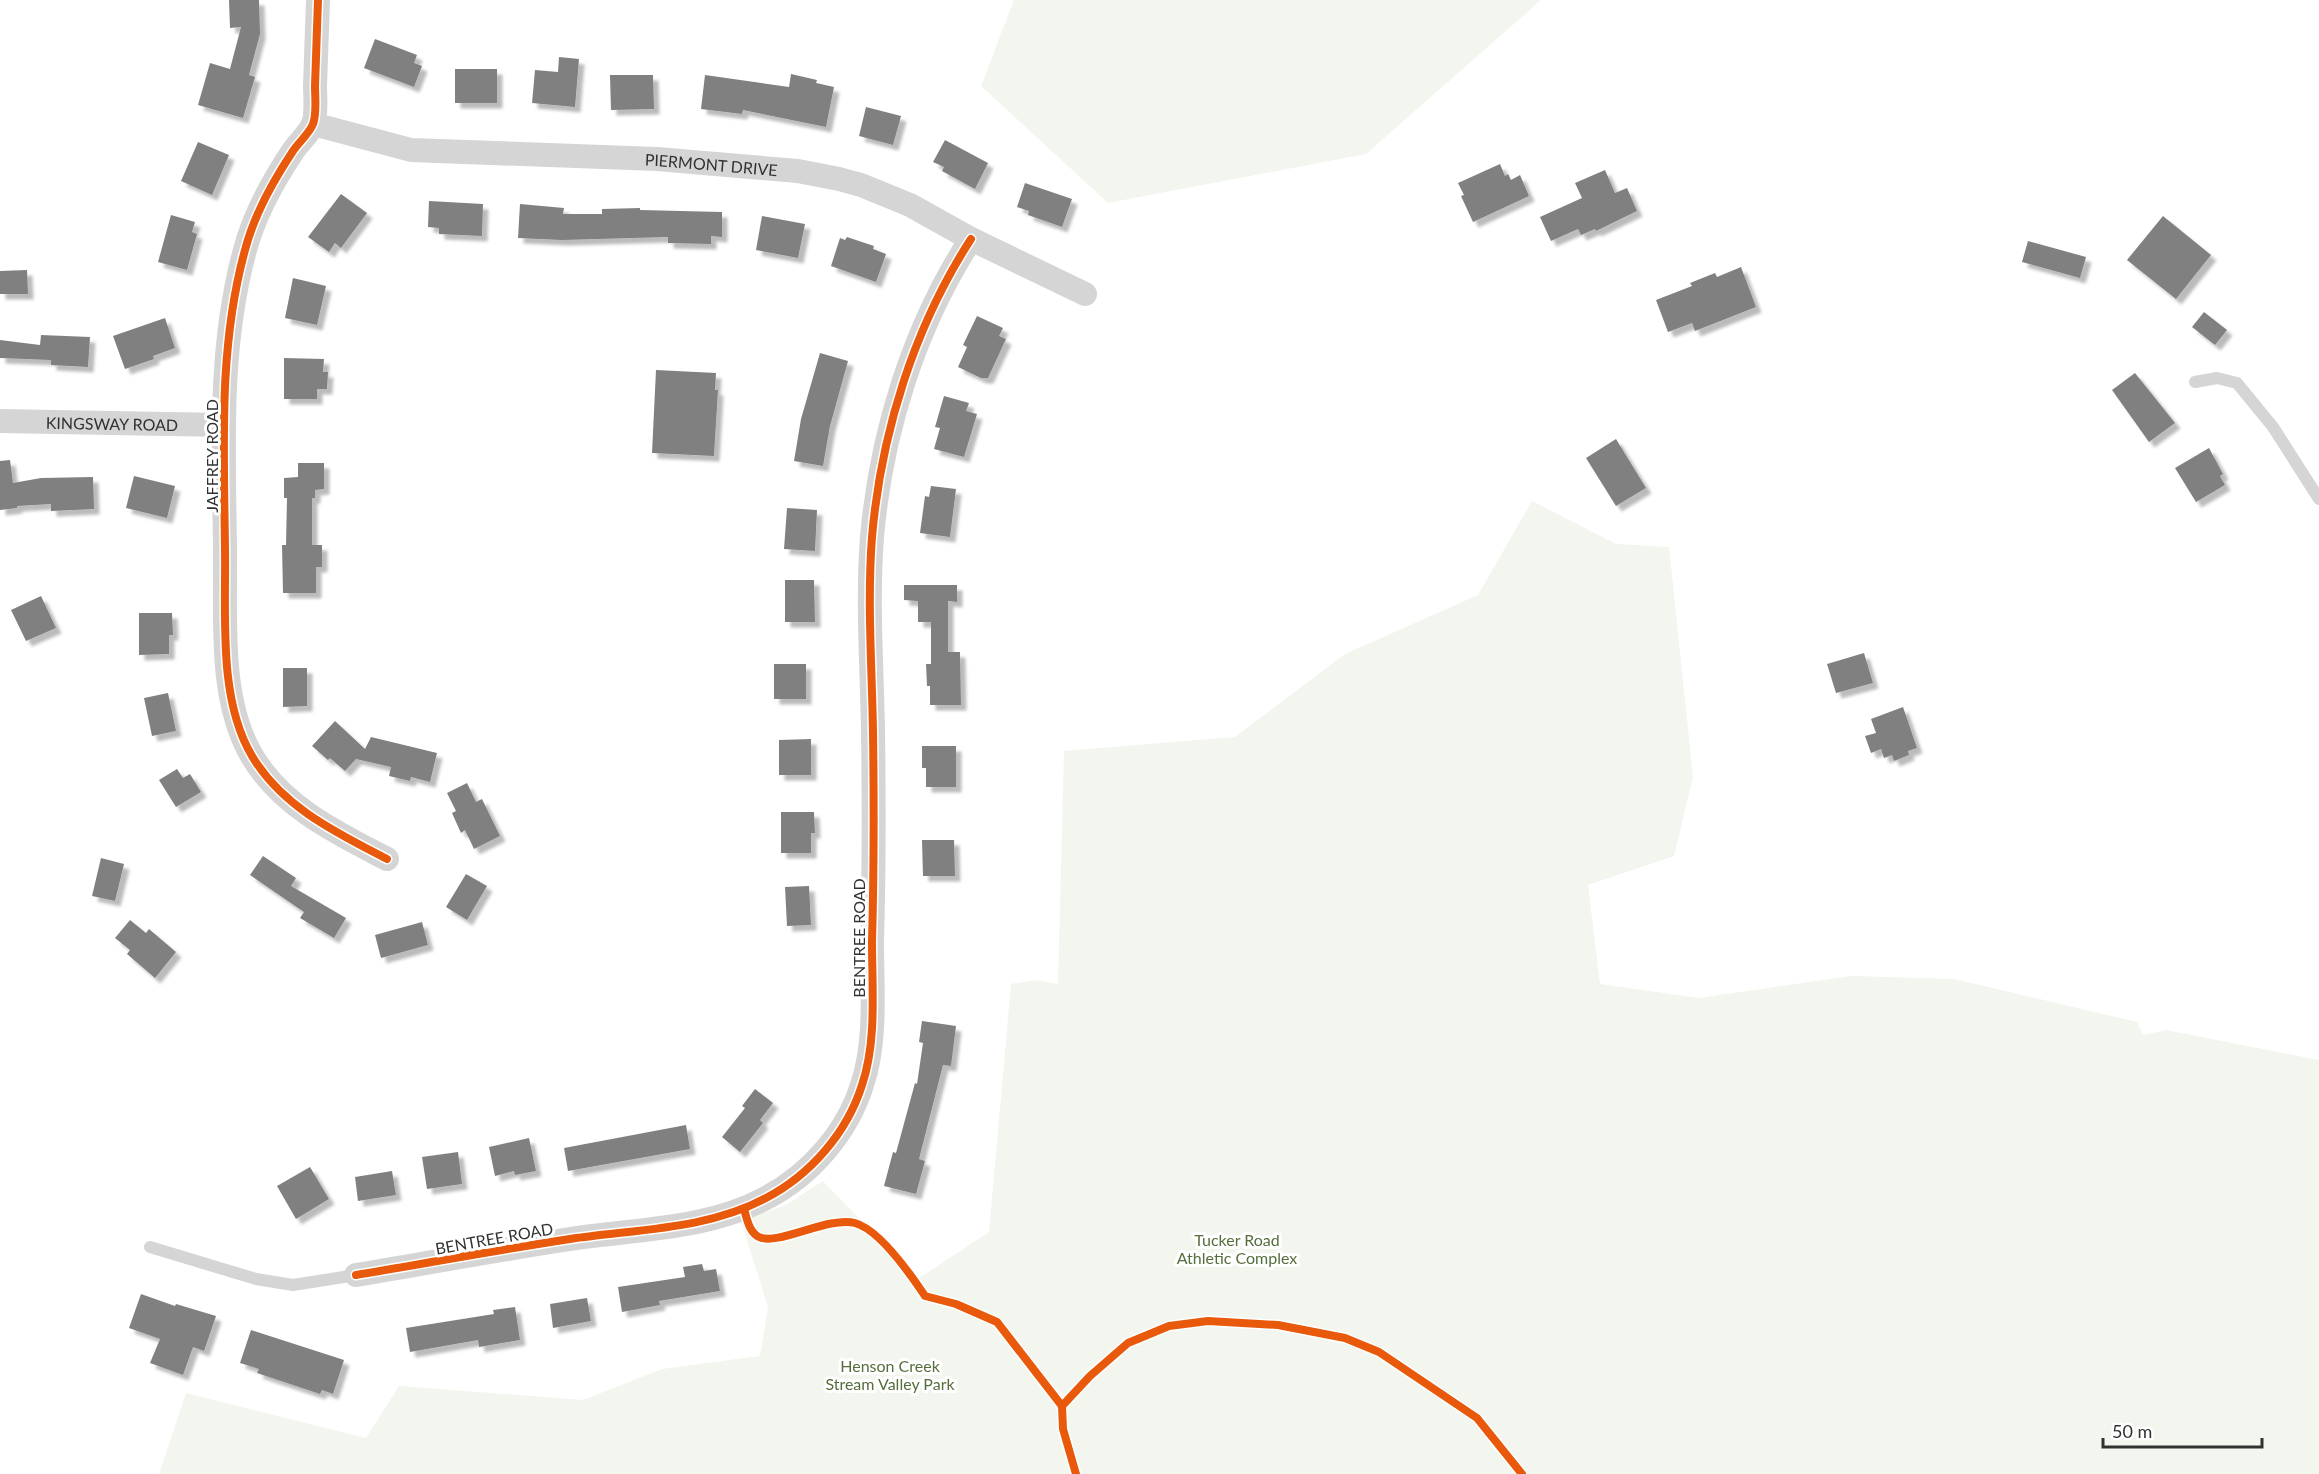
<svg xmlns="http://www.w3.org/2000/svg" width="2319" height="1474" font-family="Lato,sans-serif">
<style>
.green{fill:#f2f6ee}
.building{fill:#808080;filter:url(#shadow)}
.lines{fill:none;stroke-linecap:round;stroke-linejoin:round}
.lane{stroke:#d5d5d5;stroke-width:12}
.street{stroke:#d5d5d5;stroke-width:24}
.cycleway-casing{stroke:#fff;stroke-width:11}
.cycleway{stroke:#e8590c;stroke-width:8}
.labels{text-anchor:middle;dominant-baseline:central;stroke-width:6;stroke-linejoin:round;paint-order:stroke}
.street-label{font-size:16px;fill:#313131;stroke:#fff}
.park-label{font-size:16px;fill:#566e3d;stroke:#fff}
</style>
<defs>
<filter id="shadow"><feDropShadow dx="5.5" dy="5.5" stdDeviation="1.5" flood-color="#0004"/></filter>
</defs>
<rect width="100%" height="100%" fill="#fff"/>
<g class="green">
<path d="M1014,0H1541L1366,154L1108,203L981,86Z"/>
<path d="M1532,501L1616,544L1669,547L1693,777L1674,856L1588,885L1600,984L1699,998L1851,976L1954,979L2137,1022L2143,1035L2166,1030L2319,1060V1474H159L186,1393L366,1438L399,1386L583,1400L662,1369L760,1356L768,1307L741,1221L786,1205L823,1181L916,1278L921,1277L989,1232L1011,984L1035,980L1058,984L1064,751L1235,737L1345,654L1478,595Z"/>
</g>
<g class="building">
<path d="M229,0H259L260,34L249,75L255,77L243,118L198,105L210,63L230,69L241,27L230,28Z"/>
<path d="M375,39L417,55L414,63L422,66L414,87L364,68Z"/>
<path d="M559,57L579,59L575,107L532,103L535,70L558,72Z"/>
<rect x="455" y="69" width="42" height="34"/>
<path d="M791,74L817,80L816,83L834,87L826,127L743,110L742,114L701,109L705,75L789,87Z"/>
<path d="M610,75H653L654,109L611,110Z"/>
<path d="M866,107L901,116L893,145L859,136Z"/>
<path d="M945,140L988,163L975,189L942,171L944,167L933,162Z"/>
<path d="M198,142L229,155L212,195L181,181Z"/>
<path d="M1500,164L1505,176L1508,174L1511,180L1520,175L1529,196L1473,222L1461,196L1464,195L1458,183Z"/>
<path d="M1605,170L1615,193L1627,188L1637,211L1596,231L1595,229L1581,235L1578,229L1551,241L1540,217L1582,198L1575,183Z"/>
<path d="M1025,183L1072,199L1062,227L1028,215L1029,211L1017,207Z"/>
<path d="M341,194L367,213L341,248L335,243L329,252L308,237Z"/>
<path d="M429,201L483,204L482,236L439,234V228L428,227Z"/>
<path d="M520,204L564,208L563,214H602V209L640,208V210L722,212V237L711,236V244L668,243V237L562,240L518,238Z"/>
<path d="M171,215L195,222L192,232L197,234L187,270L158,262Z"/>
<path d="M762,216L805,224L798,258L756,250Z"/>
<path d="M2163,216L2211,255L2176,299L2127,260Z"/>
<path d="M847,237L874,246L873,249L886,254L876,282L831,266L840,238L845,240Z"/>
<path d="M2028,241L2086,257L2080,278L2022,262Z"/>
<path d="M1741,267L1756,307L1695,331L1692,323L1668,332L1656,300L1692,286L1690,283L1715,273L1717,277Z"/>
<path d="M27,270L28,294H0V271Z"/>
<path d="M293,278L326,286L317,325L285,318Z"/>
<path d="M2204,312L2227,330L2215,345L2192,327Z"/>
<path d="M977,316L1003,328L999,336L1006,339L988,378H981L958,367L967,347L963,345Z"/>
<path d="M165,318L175,348L153,356L154,359L125,369L113,336Z"/>
<path d="M41,335L90,337L88,367L51,365V360L0,358V340L40,345Z"/>
<path d="M820,353L848,361L830,426L823,466L794,461L801,419Z"/>
<path d="M284,358L324,359L323,372H328L327,389H317V399H284Z"/>
<path d="M656,370L716,373L715,390H718L714,456L652,453Z"/>
<path d="M2135,373L2175,423L2149,442L2112,390Z"/>
<path d="M944,396L969,403L966,411L977,414L964,457L934,449L940,428L935,427Z"/>
<path d="M1616,439L1646,488L1616,506L1586,458Z"/>
<path d="M2209,448L2223,474L2220,476L2225,485L2196,502L2175,468Z"/>
<path d="M10,460L13,483L41,478L93,477L94,509L51,511V504L17,506V508L0,510V461Z"/>
<path d="M298,463H324V489L315,490V498H312V545H322V567H316V593H283L282,545H286L287,498H284V478L298,477Z"/>
<path d="M134,476L175,486L167,518L126,508Z"/>
<path d="M931,486L956,489L950,537L920,533L925,496L929,497Z"/>
<path d="M787,508L817,510L815,551L784,549Z"/>
<path d="M785,580H814L815,622H785Z"/>
<path d="M904,585H957V602L948,601V652H960L961,705H930V686H927L926,664H931V622H918V601L904,600Z"/>
<path d="M41,596L56,628L26,641L11,610Z"/>
<path d="M139,613H172L173,635H169V654L139,655Z"/>
<path d="M1864,653L1873,683L1836,693L1827,664Z"/>
<rect x="774" y="664" width="32" height="35"/>
<path d="M283,668H307V706L283,707Z"/>
<path d="M168,693L176,731L152,736L144,698Z"/>
<path d="M1903,707L1917,748L1908,751L1909,755L1894,761L1892,755L1884,758L1881,749L1871,753L1865,736L1876,733L1871,719Z"/>
<path d="M335,721L365,749L371,737L437,753L430,782L411,777L410,781L389,776L391,767L356,759L345,771L330,758L328,760L312,746Z"/>
<path d="M811,739V775H779V740Z"/>
<path d="M922,746H956V787H926V768H922Z"/>
<path d="M177,769L183,778L190,774L201,792L176,807L159,780Z"/>
<path d="M467,783L476,802L482,799L500,836L474,849L465,830L461,833L452,813L456,811L447,793Z"/>
<path d="M781,812H814L815,833H811V853H781Z"/>
<path d="M922,840H954L955,876H923Z"/>
<path d="M263,856L296,878L291,886L346,918L334,938L300,918L304,912L250,875Z"/>
<path d="M101,858L124,864L115,901L92,896Z"/>
<path d="M466,874L487,886L467,920L446,907Z"/>
<path d="M809,886L811,925L787,926L785,887Z"/>
<path d="M130,920L146,933L149,929L176,952L155,978L127,954L130,950L115,938Z"/>
<path d="M422,922L428,945L381,958L375,935Z"/>
<path d="M922,1021L956,1026L951,1066L943,1065L919,1159L925,1161L916,1194L884,1186L893,1152L896,1153L915,1083L917,1084L923,1043L919,1042Z"/>
<path d="M755,1089L773,1103L760,1120L763,1123L740,1152L722,1137L745,1108L742,1106Z"/>
<path d="M686,1125L690,1149L568,1171L564,1148Z"/>
<path d="M529,1138L536,1171L515,1175L514,1171L495,1176L489,1147Z"/>
<path d="M458,1152L462,1184L427,1189L422,1157Z"/>
<path d="M310,1167L329,1199L296,1219L277,1186Z"/>
<path d="M392,1171L396,1195L358,1201L355,1177Z"/>
<path d="M702,1264L704,1271L716,1269L720,1291L659,1301L660,1305L622,1312L618,1287L685,1277L683,1267Z"/>
<path d="M141,1294L175,1306L176,1304L216,1316L204,1351L193,1347L183,1375L150,1363L160,1339L129,1328Z"/>
<path d="M587,1298L591,1321L553,1328L550,1304Z"/>
<path d="M515,1307L520,1340L479,1347L478,1340L410,1352L406,1328L494,1314L493,1310Z"/>
<path d="M251,1330L344,1360L333,1394L322,1390L320,1394L257,1373L259,1369L240,1363Z"/>
</g>
<g class="lines">
<g class="lane">
<path d="M2195,382L2217,378L2237,383L2273,427L2319,499"/>
<path d="M150,1247L256,1279L293,1285L356,1275"/>
</g>
<g class="street">
<path d="M318,0C317,29 316,57 315,86C315,97 317,114 313,124C309,134 298,143 293,151C273,181 254,215 245,250C218,348 224,449 225,550C226,615 218,699 252,756C282,807 337,833 387,859"/>
<path id="s1" d="M313,124L411,150L657,159L798,171L839,179L861,185L910,205L971,239L1085,294"/>
<path id="s2" d="M0,421L224,425"/>
<path d="M356,1275C427,1263 498,1250 570,1239C635,1229 707,1230 766,1198C810,1175 847,1133 862,1085C877,1041 872,988 872,942C874,872 874,802 873,732C872,667 867,602 872,537C881,433 914,327 971,239"/>
</g>
<defs>
<g id="cycleway">
<path d="M318,0C317,29 316,57 315,86C315,97 317,114 313,124C309,134 298,143 293,151C273,181 254,215 245,250C218,348 224,449 225,550C226,615 218,699 252,756C282,807 337,833 387,859"/>
<path d="M744,1209C747,1219 749,1232 759,1237C778,1246 828,1216 855,1223C880,1230 911,1275 925,1296L956,1304L997,1322L1062,1406"/>
<path d="M356,1275C427,1263 498,1250 570,1239C635,1229 707,1230 766,1198C810,1175 847,1133 862,1085C877,1041 872,988 872,942C874,872 874,802 873,732C872,667 867,602 872,537C881,433 914,327 971,239"/>
<path d="M1076,1474L1063,1429L1062,1406L1090,1376L1128,1343L1169,1326L1208,1321L1278,1325L1345,1338L1379,1352L1477,1418L1522,1474"/>
</g>
</defs>
<use href="#cycleway" class="cycleway-casing"/>
<use href="#cycleway" class="cycleway"/>
</g>
<g class="labels">
<g class="street-label">
<text stroke="none"><textPath href="#s1" startOffset="402">PIERMONT DRIVE</textPath></text>
<text stroke="none"><textPath href="#s2" startOffset="112">KINGSWAY ROAD</textPath></text>
<text transform="translate(211 456) rotate(-90)">JAFFREY ROAD</text>
<text transform="translate(858 938) rotate(-90)">BENTREE ROAD</text>
<text transform="translate(494 1238) rotate(-10)">BENTREE ROAD</text>
</g>
<g class="park-label">
<text x="1237" y="1239">Tucker Road<tspan x="1237" dy="18">Athletic Complex</tspan></text>
<text x="890" y="1365">Henson Creek<tspan x="890" dy="18">Stream Valley Park</tspan></text>
</g>
</g>
<path d="M2103 1438v9h159v-9" fill="none" stroke="#313131" stroke-width="3"/>
<text x="2112" y="1438" font-size="18" fill="#313131" stroke="#ffffff" stroke-width="4.5" paint-order="stroke">50 m</text>
</svg>
